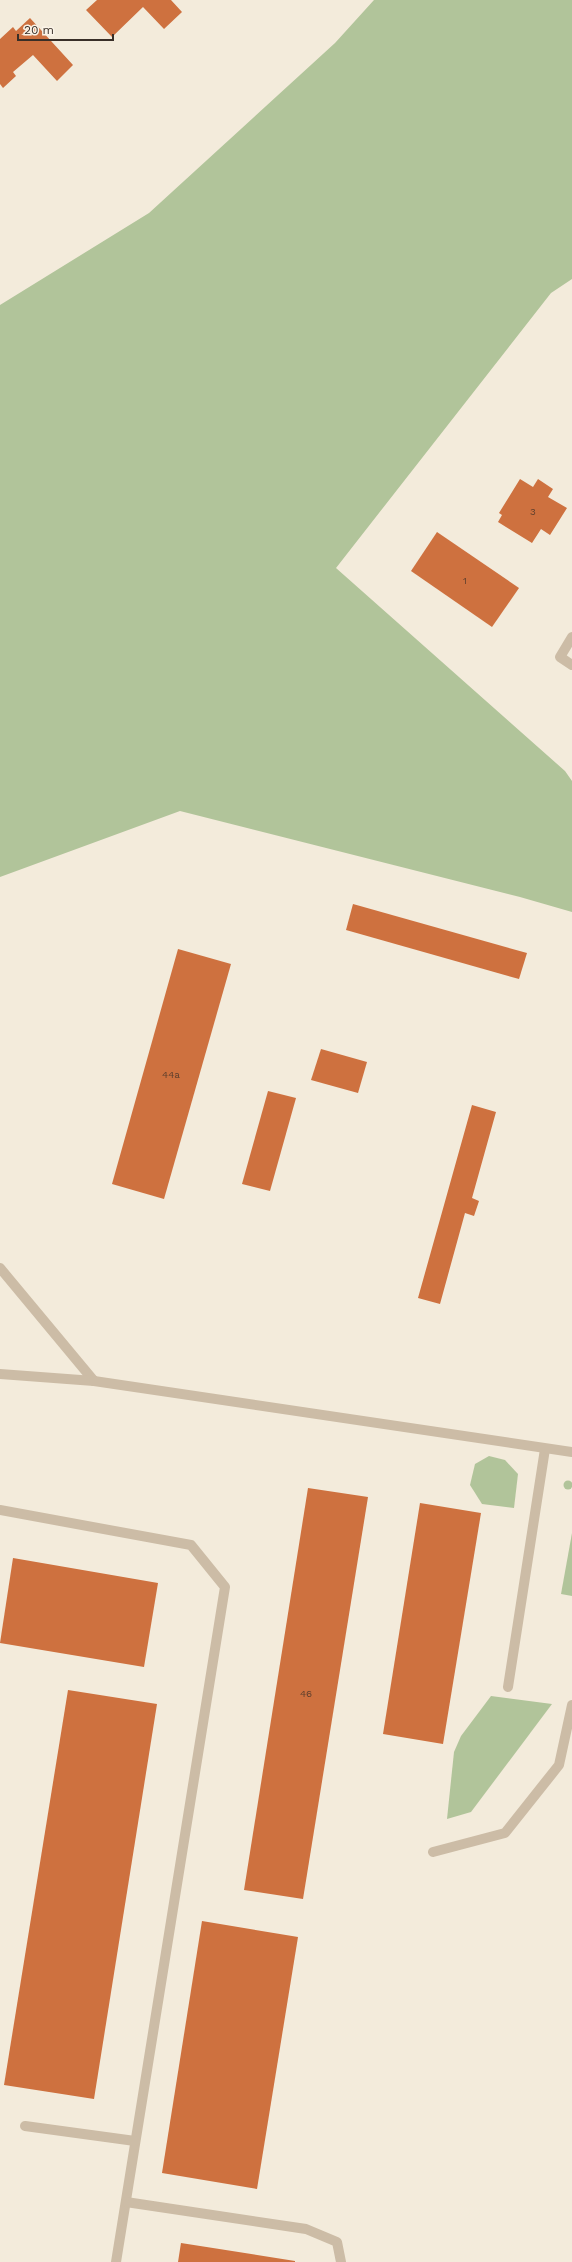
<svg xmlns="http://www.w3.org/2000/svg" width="572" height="2262" font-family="'Work Sans',sans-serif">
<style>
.green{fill:#b1c49a}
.building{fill:#ce713f}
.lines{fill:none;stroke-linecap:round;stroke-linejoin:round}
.service{stroke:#ccbca6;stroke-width:10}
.minor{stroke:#ccbca6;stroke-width:10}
.labels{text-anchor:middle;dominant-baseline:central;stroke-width:3;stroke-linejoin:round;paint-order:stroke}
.number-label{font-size:10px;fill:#5e3f2d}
</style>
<rect width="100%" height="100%" fill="#f3ebdb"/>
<g class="green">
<path d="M374,0H572V279L551,293L336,568L565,771L572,781V912L520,897L180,811L0,877V305L149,213L335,43Z"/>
<path d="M489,1456L505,1460L518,1474L514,1508L482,1504L470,1485L475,1464Z"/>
<circle cx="568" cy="1485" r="4.5"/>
<path d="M572,1533V1596L561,1594Z"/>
<path d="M491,1696L552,1704L471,1812L447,1819L454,1752L461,1736Z"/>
</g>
<g class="building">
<path d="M97,0H171L182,12L164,29L143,7L112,37L86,10Z"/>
<path d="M30,18L73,65L57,81L33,55L13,72L16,76L3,88L0,84V39L13,27L16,31Z"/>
<path d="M520,479L533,487L538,479L553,489L548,497L567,508L550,535L541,529L532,543L498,522L502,515L499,513Z"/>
<path d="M437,532L519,588L492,627L411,571Z"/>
<path d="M353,904L527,953L519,979L346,930Z"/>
<path d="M178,949L231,964L164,1199L112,1184Z"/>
<path d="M321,1049L367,1062L358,1093L311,1080Z"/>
<path d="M268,1091L296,1098L270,1191L242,1184Z"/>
<path d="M472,1105L496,1112L472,1198L479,1201L474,1216L465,1213L440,1304L418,1298Z"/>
<path d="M308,1488L368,1497L303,1899L244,1890Z"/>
<path d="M420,1503L481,1513L443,1744L383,1734Z"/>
<path d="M13,1558L158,1583L144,1667L0,1643Z"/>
<path d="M68,1690L157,1704L94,2099L4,2085Z"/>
<path d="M202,1921L298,1937L257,2189L162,2173Z"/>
<path d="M181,2243L295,2261V2262H178Z"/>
</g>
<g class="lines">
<g class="service">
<path d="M572,637L560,657L572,665"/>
<path d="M0,1268L94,1381"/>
<path d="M0,1374L94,1381"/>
<path d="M0,1510L191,1545L225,1587L116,2262"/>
<path d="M508,1687L545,1449"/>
<path d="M433,1852L505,1833L559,1765L572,1705"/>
<path d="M25,2126L135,2141"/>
<path d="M126,2202L306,2229L337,2242L341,2262"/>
</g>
<path class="minor" d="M94,1381L572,1452"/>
</g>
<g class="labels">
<g class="number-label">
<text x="533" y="511">3</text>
<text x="465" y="580">1</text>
<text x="171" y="1074">44a</text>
<text x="306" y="1693">46</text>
</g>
</g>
<path d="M18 34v6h95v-6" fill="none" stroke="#382e27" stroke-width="2"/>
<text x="24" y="34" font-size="12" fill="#382e27" stroke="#fbf4e8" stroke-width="3" paint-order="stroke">20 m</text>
</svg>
